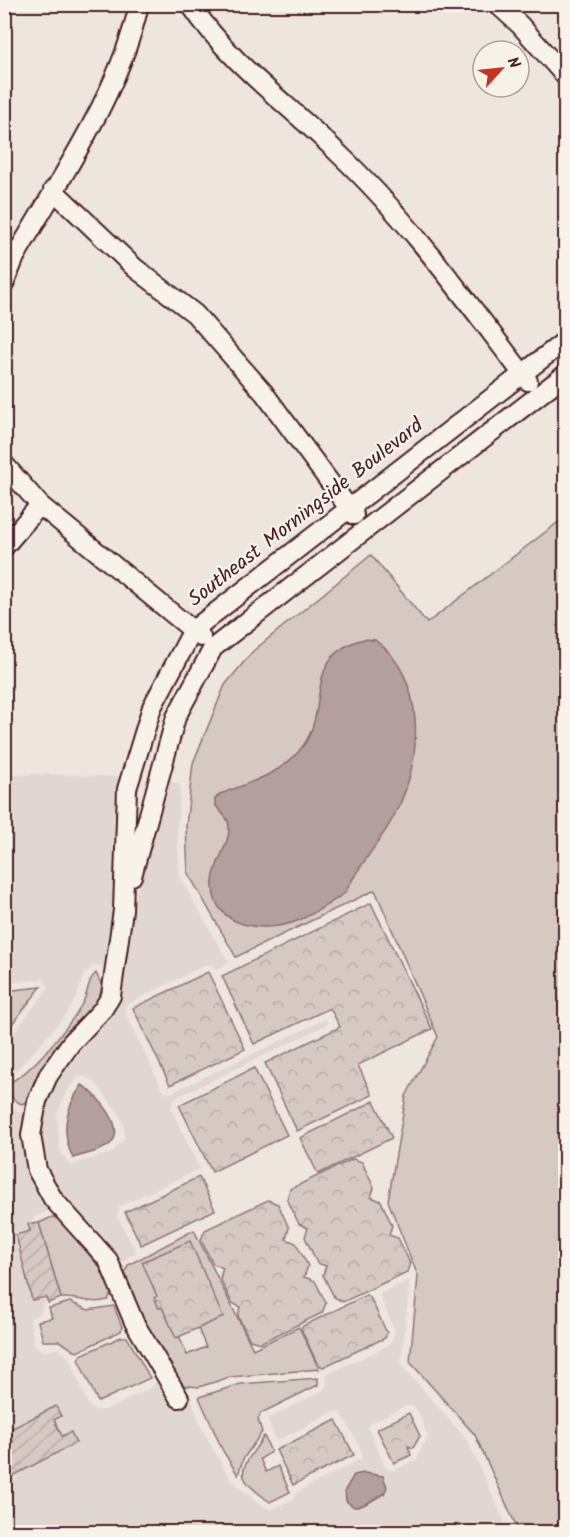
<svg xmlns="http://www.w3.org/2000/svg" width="570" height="1537" font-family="Kalam,sans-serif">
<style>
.built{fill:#e0d7d0;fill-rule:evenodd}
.grass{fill:#d5c9c2;stroke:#907476;stroke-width:1.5;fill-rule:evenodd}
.park{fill:url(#park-crowns);stroke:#907476;stroke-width:1.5}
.garden{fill:url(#garden-furrows);stroke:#907476;stroke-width:1.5}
.water{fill:#b39f9d;stroke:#896c6f;stroke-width:1.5}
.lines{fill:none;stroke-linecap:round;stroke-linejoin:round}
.street-casing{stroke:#4a1f2b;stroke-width:22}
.street{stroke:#f7f3e8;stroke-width:18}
.labels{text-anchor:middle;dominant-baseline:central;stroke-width:4.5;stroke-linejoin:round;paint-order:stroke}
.street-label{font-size:21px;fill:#4a1f2b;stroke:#f7f3e8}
</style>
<defs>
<pattern id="park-crowns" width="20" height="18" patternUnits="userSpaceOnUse" patternTransform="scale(1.5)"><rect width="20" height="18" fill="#d5c9c2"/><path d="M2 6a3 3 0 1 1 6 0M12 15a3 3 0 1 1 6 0" fill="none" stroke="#b8aca7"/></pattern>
<pattern id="garden-furrows" width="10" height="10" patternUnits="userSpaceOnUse" patternTransform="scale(1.5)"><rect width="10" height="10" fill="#d5c9c2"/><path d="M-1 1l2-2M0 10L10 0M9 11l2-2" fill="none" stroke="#b8aca7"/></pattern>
</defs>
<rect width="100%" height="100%" fill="#ece6dd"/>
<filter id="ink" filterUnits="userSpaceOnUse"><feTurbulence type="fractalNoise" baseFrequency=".0167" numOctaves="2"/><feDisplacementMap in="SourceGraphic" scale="12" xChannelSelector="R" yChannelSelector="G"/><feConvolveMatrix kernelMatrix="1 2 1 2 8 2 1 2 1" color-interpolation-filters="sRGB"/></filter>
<g filter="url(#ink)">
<g class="built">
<path d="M36,774L122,777L114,909L107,973L101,966L95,965L84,973L76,998L68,1012L41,1044L15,1071L5,1059L4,1046L49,987L43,979L5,983V776Z"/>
<path d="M167,779L181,786L177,827L180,878L229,963L217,970L213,965H205L126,1005L125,1012L162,1089L166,1093L173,1092L326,1019L328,1024L173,1099L171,1109L200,1169L120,1206L117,1216L136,1252L119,1264L115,1254L61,1194L46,1167L40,1134L45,1103L56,1079L77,1047L110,1014L120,997L132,910ZM82,1076L95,1082L119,1114L124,1125V1139L112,1153L70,1165L60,1151L57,1114L66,1093L76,1079Z"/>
<path d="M4,1102L9,1108L21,1112L27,1110L22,1137L29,1172L51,1210L34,1217L30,1224L52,1299L43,1303L41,1312L30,1319L34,1344L42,1351L59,1349L69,1358L88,1404L94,1410H106L151,1388L158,1380L175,1409L190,1401L188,1396H191L200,1425L230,1479L256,1502L271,1510L293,1499L298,1492L361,1459L362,1451L341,1412H333L276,1441L267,1419L322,1391L327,1385L326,1375L391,1344L395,1331L379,1294L410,1280L401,1365L467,1440L509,1532H5ZM405,1406H413L417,1409L428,1437L416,1460L392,1471L385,1467L368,1428L371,1423Z"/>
</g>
<g class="grass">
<path d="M565,517V1532H519L475,1435L410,1362L418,1276L388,1201L406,1096L438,1037L375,890L236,957L188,873L186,826L193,763L225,685L253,651L371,555L427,623Z"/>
<path d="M96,973L102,986C99,1010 79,1016 66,1033C50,1053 39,1074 31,1099L22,1104C8,1099 5,1086 4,1072L12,1081C32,1072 72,1023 83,1002C89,991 87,981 96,973Z"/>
<path d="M41,987L5,1033V991Z"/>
<path d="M52,1217L60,1219L101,1269L111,1293L108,1300C90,1305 79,1297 61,1298L39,1223Z"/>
<path d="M194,1230L253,1349L299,1327L319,1369L230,1377L199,1387L179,1385L146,1329L125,1272L128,1265ZM157,1296L223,1316L198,1328L206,1347L187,1355L179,1336L176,1337L162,1307L159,1308Z"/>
<path d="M70,1302L88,1310L114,1306L122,1327L121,1331L77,1352L59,1341H43L38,1321L52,1318L49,1308Z"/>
<path d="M121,1337H127L150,1378L98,1402L78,1359L81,1355Z"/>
<path d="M318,1378V1385L261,1413L258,1419L262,1432L243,1459L238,1475L223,1451L199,1397L241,1384Z"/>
<path d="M264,1436L271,1452L260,1459L266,1472L278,1466L290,1492L270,1502C231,1474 240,1472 264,1436Z"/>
</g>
<g class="park">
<path d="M371,903L432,1029L358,1065L372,1095L297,1131L265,1063L340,1027L330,1008L254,1044L222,976Z"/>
<path d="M208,972L245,1049L170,1085L133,1008Z"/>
<path d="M254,1068L287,1135L212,1172L179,1105Z"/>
<path d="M374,1101L392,1138L318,1174L300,1138Z"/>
<path d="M353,1159L362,1162L374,1188L371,1197L381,1201L392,1225L389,1235L398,1238L410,1263L407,1272L343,1302L334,1297L323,1275L326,1266L317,1263L305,1237L308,1228L299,1224L287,1199L290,1189Z"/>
<path d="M199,1177L215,1210L141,1245L125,1212Z"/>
<path d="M268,1200L278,1204L289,1228L286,1239L296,1243L308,1266L304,1277L315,1281L326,1303L322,1313L260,1343L250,1340L238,1316L240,1307L232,1303L220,1278L223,1268L213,1264L201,1240L205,1230Z"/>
<path d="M190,1241L223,1317L176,1338L162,1307L159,1308L154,1298L157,1296L142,1262Z"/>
<path d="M366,1295L370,1297L387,1333L385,1338L323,1367L318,1365L301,1329L303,1326Z"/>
<path d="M409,1413L420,1436L413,1448L408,1446L411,1455L394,1463L377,1429Z"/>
<path d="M336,1420L354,1455L293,1485L276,1450Z"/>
</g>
<g class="garden">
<path d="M39,1223L61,1298L48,1303L46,1297L32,1300L16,1235L30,1231L28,1224Z"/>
<path d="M56,1406L61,1416L54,1420L62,1436L71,1432L76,1443L5,1480V1466L8,1464L5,1457V1432Z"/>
</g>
<g class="water">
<path d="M364,639L375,640C427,677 423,761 396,812C382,841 359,864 345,893C330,903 314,914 297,921C265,934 211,928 213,883C213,863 230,846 229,826C229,814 213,810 215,799L220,794C250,782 283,774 303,746C331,707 302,655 364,639Z"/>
<path d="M82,1085C97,1094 129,1129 109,1145C101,1152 84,1154 73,1158C60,1132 66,1107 82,1085Z"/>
<path d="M364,1473L383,1476L387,1487L384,1494C375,1498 363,1508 354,1507L346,1501L345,1490L354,1475Z"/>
</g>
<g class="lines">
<defs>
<g id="street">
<path d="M190,4C233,67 285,101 338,153C410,221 468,303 528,381"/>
<path d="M497,4L520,25L566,77"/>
<path d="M53,190L135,268L195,314L264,393L354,515"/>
<path d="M4,284L15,257C59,180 121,91 139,4"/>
<path d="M4,464L40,505L201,637"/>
<path d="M4,547L40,505"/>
<path d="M132,876L176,717L213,648L566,374"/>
<path d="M179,1398L134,1322L108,1260L53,1199L37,1170L31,1135L37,1101L48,1076L71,1043L103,1009L111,996L123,910L127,789L152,707L193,630L566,340"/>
</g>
</defs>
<use href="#street" class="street-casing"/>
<use href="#street" class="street"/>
</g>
</g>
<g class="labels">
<g class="street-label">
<text transform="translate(306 513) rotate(-38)">Southeast Morningside Boulevard</text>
</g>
</g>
<rect width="570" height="1537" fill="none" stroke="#f7f3e8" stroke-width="24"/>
<rect x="12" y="12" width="546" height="1513" fill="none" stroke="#4a1f2b" stroke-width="2" filter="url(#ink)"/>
<g transform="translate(501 69) rotate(63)"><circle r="28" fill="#f7f3e8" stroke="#b29e9c" stroke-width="1.5"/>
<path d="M0-4.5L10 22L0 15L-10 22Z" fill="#c8321e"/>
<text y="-9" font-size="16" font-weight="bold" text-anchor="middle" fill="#4a1f2b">N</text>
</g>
</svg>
